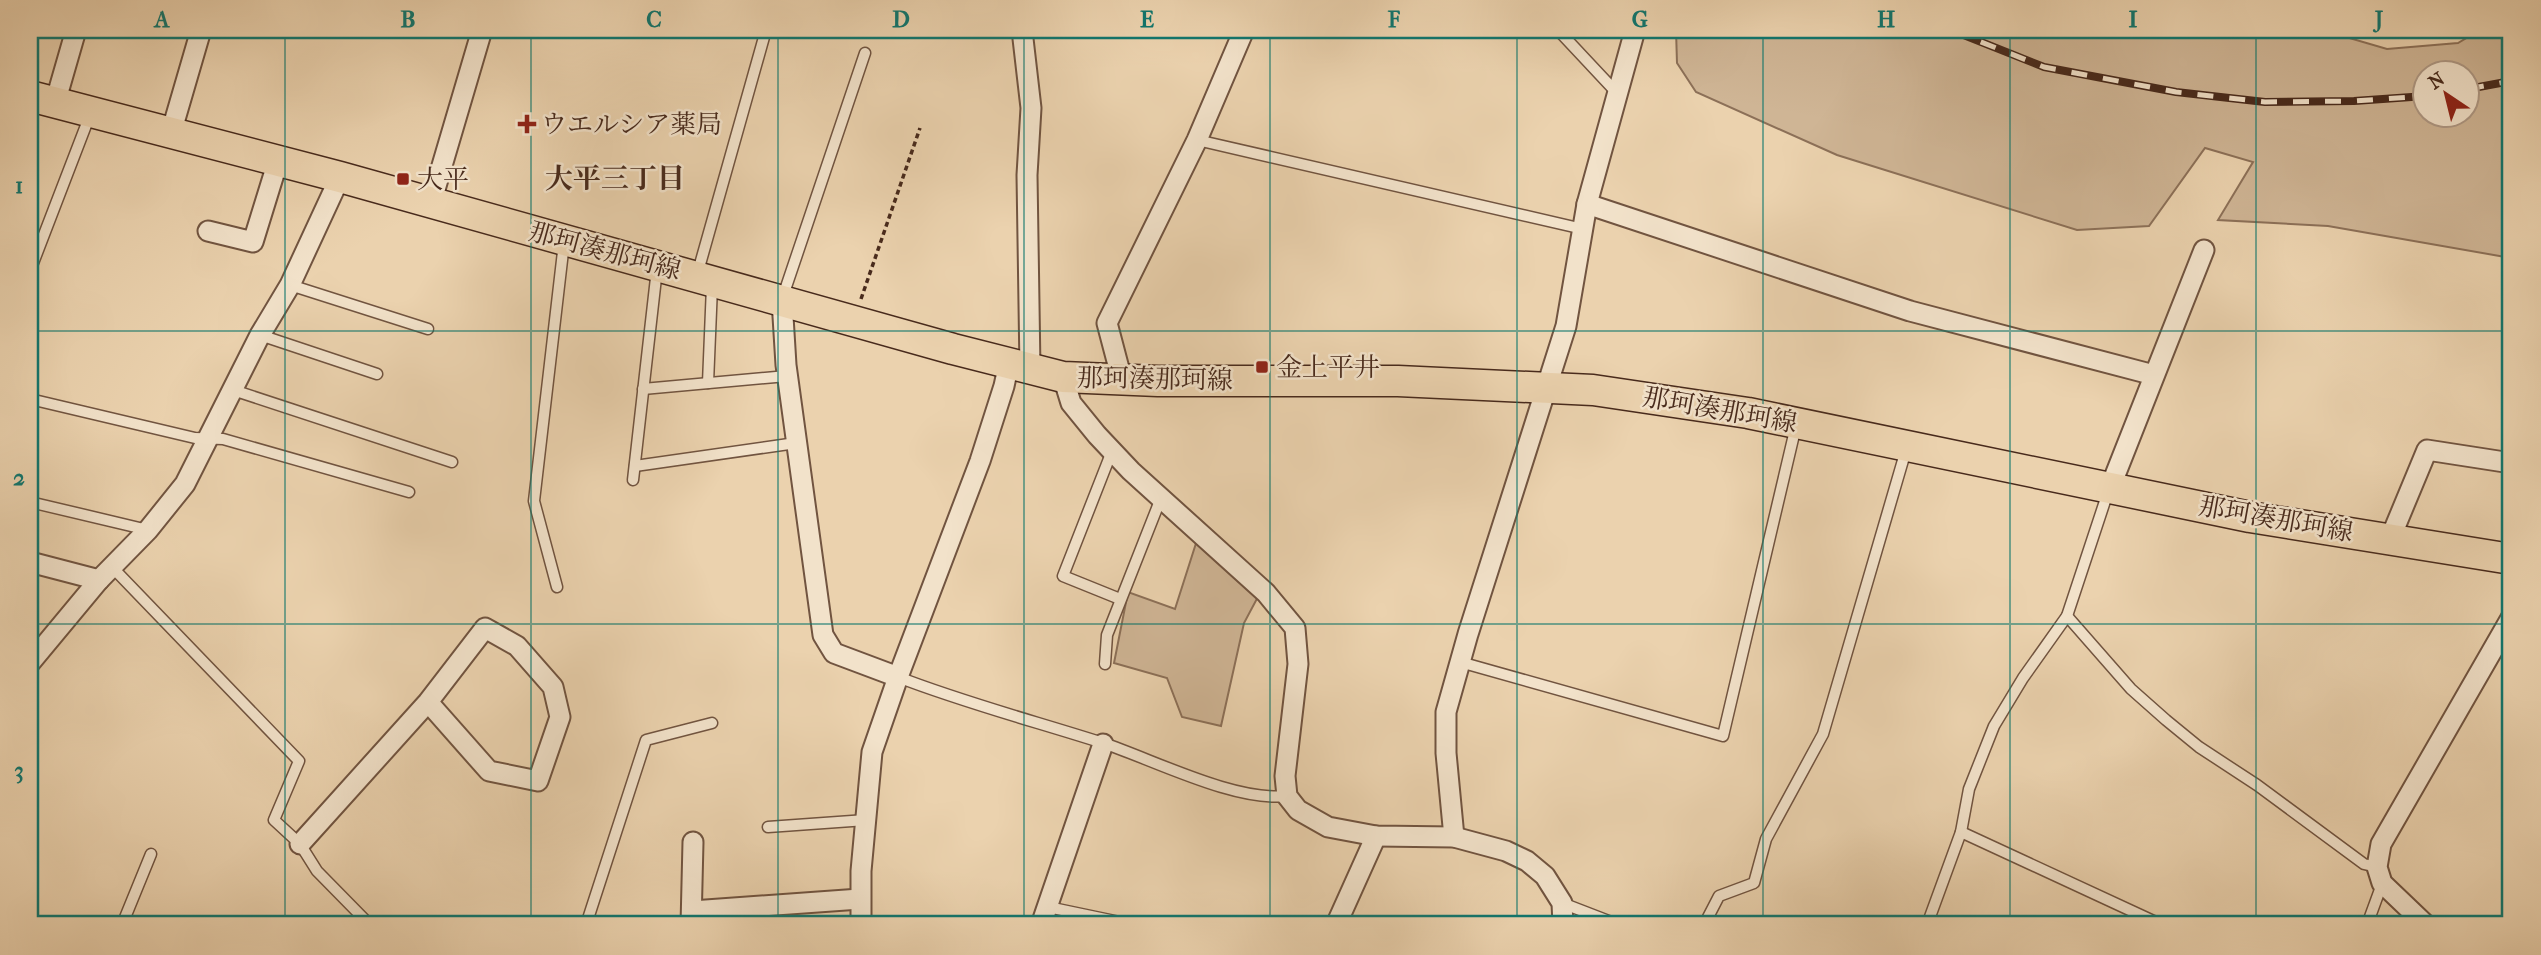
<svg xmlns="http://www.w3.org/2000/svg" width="2541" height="955" font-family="'IM FELL French Canon','Noto Serif JP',serif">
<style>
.green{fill:#cfb595;stroke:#8c7058;stroke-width:2;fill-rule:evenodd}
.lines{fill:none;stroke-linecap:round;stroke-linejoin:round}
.lane-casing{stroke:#715440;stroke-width:13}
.street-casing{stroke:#715440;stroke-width:23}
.primary-casing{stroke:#482a1c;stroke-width:33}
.path{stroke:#482a1c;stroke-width:3.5;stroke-dasharray:5 3.5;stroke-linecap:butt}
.lane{stroke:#f2e2ca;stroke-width:10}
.street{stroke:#f2e2ca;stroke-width:19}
.primary{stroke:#ebd2ae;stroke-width:30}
.rail-casing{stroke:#482a1c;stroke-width:8}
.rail{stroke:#f2e2ca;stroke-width:5;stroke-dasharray:16;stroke-linecap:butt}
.grid{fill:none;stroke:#0f766e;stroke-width:2;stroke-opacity:0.55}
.poi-dot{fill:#8f2418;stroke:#f2e2ca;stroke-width:2.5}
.labels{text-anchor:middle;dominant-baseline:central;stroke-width:5;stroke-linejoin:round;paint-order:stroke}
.poi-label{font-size:26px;fill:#482a1c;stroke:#f2e2ca;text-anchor:start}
.street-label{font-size:26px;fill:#482a1c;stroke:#f2e2ca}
.neighbourhood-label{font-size:28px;font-weight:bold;fill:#482a1c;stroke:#f2e2ca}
.neatline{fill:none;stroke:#0f766e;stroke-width:2.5}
.grid-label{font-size:23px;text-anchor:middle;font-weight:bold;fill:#0f766e}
</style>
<rect width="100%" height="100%" fill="#ebd2ae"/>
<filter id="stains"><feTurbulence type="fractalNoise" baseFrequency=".00286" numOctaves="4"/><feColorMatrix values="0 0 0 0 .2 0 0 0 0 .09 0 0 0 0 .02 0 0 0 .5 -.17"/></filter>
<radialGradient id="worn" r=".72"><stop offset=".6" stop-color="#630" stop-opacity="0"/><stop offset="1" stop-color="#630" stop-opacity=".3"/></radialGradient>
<g class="green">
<path d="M1676,30H2322L2387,49L2458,43L2480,30H2511V258L2328,226L2218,220L2253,162L2205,148L2149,226L2077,230L1837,155L1696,92L1677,63ZM2426,74H2468V116H2426Z"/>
<path d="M1198,537L1260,593L1244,623L1221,726L1182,717L1167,678L1114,663L1128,592L1175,609Z"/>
</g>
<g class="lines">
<defs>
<g id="lane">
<path d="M1558,30L1617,93"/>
<path d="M1197,140L1583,229"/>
<path d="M30,271L90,115"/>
<path d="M697,275L766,30"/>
<path d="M290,285L428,329"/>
<path d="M783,296L865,53"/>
<path d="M260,335L377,374"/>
<path d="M708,383L712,286"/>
<path d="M643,389L787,376"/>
<path d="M233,390L452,462"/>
<path d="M30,399L195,438L223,439L409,492"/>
<path d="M1112,451L1063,576L1120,599"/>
<path d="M635,466L796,443"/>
<path d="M633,480L657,269"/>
<path d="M30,502L148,530"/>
<path d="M113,568L299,761L274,820L300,844L317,871L370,925"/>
<path d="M557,587L534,501L564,243"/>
<path d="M2067,616L2131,689L2166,720L2199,747L2257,785L2364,864L2377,867"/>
<path d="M1460,662L1723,736L1796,426"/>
<path d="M1105,664L1107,635L1161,498"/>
<path d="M898,677C965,703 1034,721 1103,743C1154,760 1235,802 1287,796"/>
<path d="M768,827L866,820"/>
<path d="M1961,832L2162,925"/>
<path d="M1562,903L1619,925"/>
<path d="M1048,907L1134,925"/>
<path d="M122,925L151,854"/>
<path d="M586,925L646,740L712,723"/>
<path d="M1704,925L1719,896L1754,883L1766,839L1823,734L1906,450"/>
<path d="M1927,925L1961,832L1969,789L1994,726L2023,678L2067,616L2108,492"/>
<path d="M2367,925L2382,884"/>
</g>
<g id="street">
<path d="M1022,30L1031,108L1027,175L1030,369"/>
<path d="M55,103L76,30"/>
<path d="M171,133L201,30"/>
<path d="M431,203L482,30"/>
<path d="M1587,204L1910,311L2154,375"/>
<path d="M208,231L253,242L278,161"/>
<path d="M782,300L786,365L823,635L834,653L898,677"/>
<path d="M1063,377L1071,403L1097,435L1131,471L1266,593L1295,628L1298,664L1285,776L1287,796L1298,810L1328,827L1376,836L1454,837L1506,851L1527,861L1545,876L1562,903L1563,925"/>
<path d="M1122,380L1107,323L1197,140L1244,30"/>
<path d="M2110,488L2204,250"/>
<path d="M2390,539L2427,450L2511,463"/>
<path d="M30,562L99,580"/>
<path d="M30,663L99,580L148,530L185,484L260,335L290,285L340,177"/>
<path d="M1454,837L1446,753V712L1468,634L1566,326L1587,204L1635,30"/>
<path d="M300,844L428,702L485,628L517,646L553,687L560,717L538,781L489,771L428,702"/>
<path d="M692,911L860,899"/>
<path d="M691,925L693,842"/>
<path d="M861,925V871L872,752L898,677L980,461L1004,386L1009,363"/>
<path d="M1041,925L1103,744"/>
<path d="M1336,925L1376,836"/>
<path d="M2426,925L2382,883L2377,867L2381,844L2511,618"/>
</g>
<path id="primary" d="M30,96L340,177L953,349L1063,377L1158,381H1398L1593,390L1748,413L2250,517L2511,559"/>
</defs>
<use href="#lane" class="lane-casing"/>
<use href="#street" class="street-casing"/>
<use href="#primary" class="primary-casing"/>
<g class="path">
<path d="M2329,30L2388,33L2419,30"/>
<path d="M861,299L920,128"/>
</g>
<use href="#lane" class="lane"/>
<use href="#street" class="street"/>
<use href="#primary" class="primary"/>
<defs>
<g id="rail">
<path d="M1951,30L2044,67L2176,92L2265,102L2354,101L2426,96"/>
<path d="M2468,89L2511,81"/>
</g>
</defs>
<use href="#rail" class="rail-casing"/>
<use href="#rail" class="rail"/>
</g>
<path class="grid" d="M285,30V925M531,30V925M778,30V925M1024,30V925M1270,30V925M1517,30V925M1763,30V925M2010,30V925M2256,30V925M30,331H2511M30,624H2511"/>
<g class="poi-dot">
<path d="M523.5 113.5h7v7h7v7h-7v7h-7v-7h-7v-7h7z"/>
<rect x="396" y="172" width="14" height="14" rx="3.5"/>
<rect x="1255" y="360" width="14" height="14" rx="3.5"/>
</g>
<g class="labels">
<g class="poi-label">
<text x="541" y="124">ウエルシア薬局</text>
<text x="417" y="179">大平</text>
<text x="1276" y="367">金上平井</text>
</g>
<g class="street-label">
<text transform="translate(605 251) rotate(15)">那珂湊那珂線</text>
<text transform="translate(1155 379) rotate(1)">那珂湊那珂線</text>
<text transform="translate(1720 410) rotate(10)">那珂湊那珂線</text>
<text transform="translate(2276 519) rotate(10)">那珂湊那珂線</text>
</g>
<g class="neighbourhood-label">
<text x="615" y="178">大平三丁目</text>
</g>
</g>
<rect width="2541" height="955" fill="none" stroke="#ebd2ae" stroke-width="77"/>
<g transform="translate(2446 94) rotate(325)"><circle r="33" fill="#f2e2ca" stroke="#ae9884" stroke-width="2"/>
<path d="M0-5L12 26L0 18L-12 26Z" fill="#8f2418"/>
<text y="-10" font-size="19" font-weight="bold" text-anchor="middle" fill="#482a1c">N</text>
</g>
<rect x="38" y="38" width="2464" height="878" class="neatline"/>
<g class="grid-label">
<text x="162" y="27">A</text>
<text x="408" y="27">B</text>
<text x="654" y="27">C</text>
<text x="901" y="27">D</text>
<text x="1147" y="27">E</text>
<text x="1394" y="27">F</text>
<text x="1640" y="27">G</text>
<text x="1886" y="27">H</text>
<text x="2133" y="27">I</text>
<text x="2379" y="27">J</text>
<text x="19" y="193">1</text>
<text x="19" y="485">2</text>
<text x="19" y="778">3</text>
</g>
<rect width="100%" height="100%" filter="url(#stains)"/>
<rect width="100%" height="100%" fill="url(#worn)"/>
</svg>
